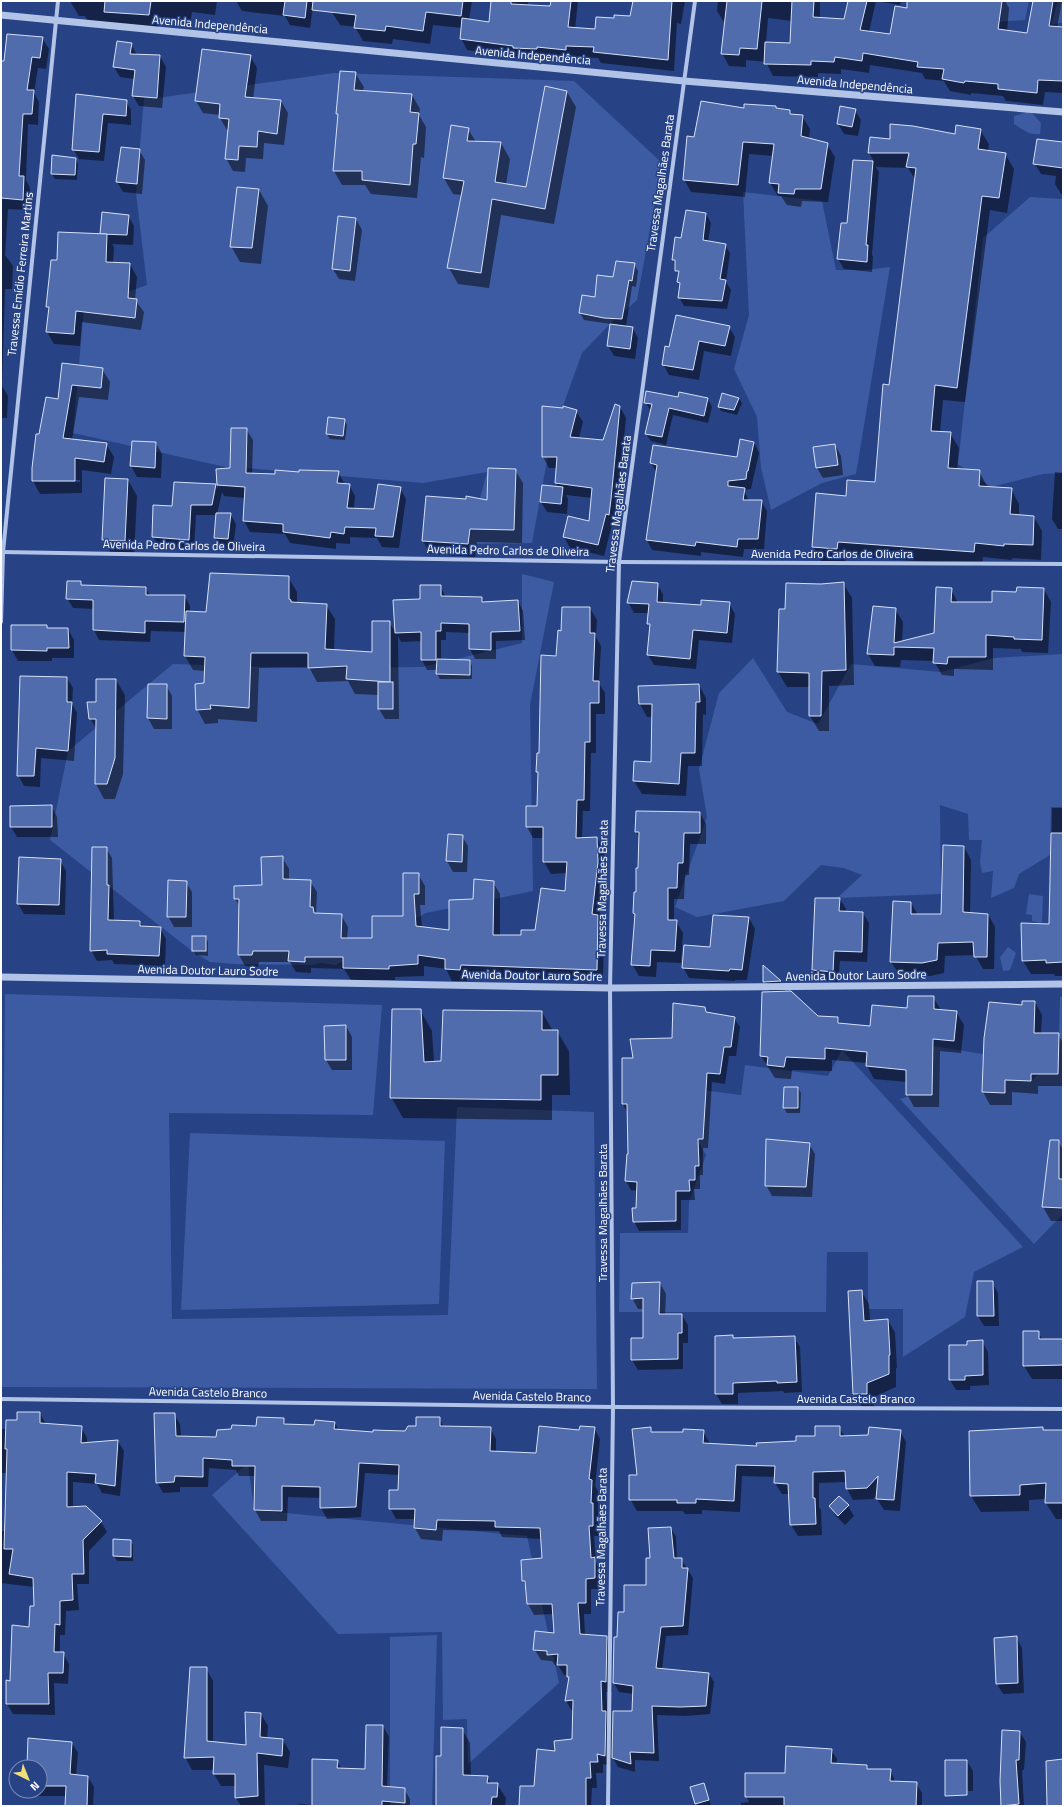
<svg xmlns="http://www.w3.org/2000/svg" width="1064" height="1807" font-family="'Titillium Web',sans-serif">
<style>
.green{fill:#3c5ba2}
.shadow{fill:#0007;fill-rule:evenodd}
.building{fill:#506cad;stroke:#d6e0f6}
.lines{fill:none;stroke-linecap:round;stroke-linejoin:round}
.minor{stroke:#b2c3e8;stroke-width:4}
.tertiary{stroke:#b2c3e8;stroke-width:7}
.labels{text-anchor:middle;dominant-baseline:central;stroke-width:3;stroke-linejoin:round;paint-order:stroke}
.street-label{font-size:12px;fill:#fff;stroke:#274386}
</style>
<rect width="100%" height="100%" fill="#274386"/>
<g class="green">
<path d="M998,1H1029L1025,20L992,22Z"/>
<path d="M1058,1H1063V22L1051,25Z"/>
<path d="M334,73L574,81L662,163L637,300L610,324L582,353L563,406L558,426L549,450L532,543L468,544L487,472L423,483L246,468L247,428H231L230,468L73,433L84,307L147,285L136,193L144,98H157Z"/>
<path d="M1030,111L1041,123L1040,134C1030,136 1022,129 1014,124V116Z"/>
<path d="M743,192L822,201L836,270H866L890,267L856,474L822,483L771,510L761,468L757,417L734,369L749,315Z"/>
<path d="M1030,197L1063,199V473L1043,474L991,487L958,464L983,238Z"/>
<path d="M522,574L554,582L530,705L533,891L426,913L336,965L320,963L312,965L235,964L210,962L192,951L50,840L68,751L173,664L308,668L423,667L522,643Z"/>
<path d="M1063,654V807H1051L1050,855L1019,874L1014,888L991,898L993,871L982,873L980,862L982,840H969L968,814L940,805L941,894L837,898L862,875L844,868L821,865L784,901L697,917L675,907L707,817L699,769L719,693L753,658L787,712L818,724L851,664L941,672L994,658Z"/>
<path d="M1029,894L1043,896L1042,922L1040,923L1032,921V915L1026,914Z"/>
<path d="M1008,947L1016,953L1010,970L1003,971L1000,957Z"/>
<path d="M5,994L382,1005L373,1115L169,1113L172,1319L448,1315L457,1107L594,1112L597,1389L1,1387Z"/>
<path d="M1063,996V1179H1059V1163L1047,1165L1042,1207L1063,1208V1214L1034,1244L900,1099L913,1095H932L933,1046L983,1054L982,1092L1005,1093L1004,1080L1031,1081L1039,1074H1058L1060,997Z"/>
<path d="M842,1050L1023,1247L974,1272L965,1317L903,1357V1309H868V1252H827L826,1312H619L620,1233H688L689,1202L706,1155L682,1115L686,1088L741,1095L745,1065L828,1076Z"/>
<path d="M190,1133L445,1141L439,1304L181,1310Z"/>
<path d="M248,1463L254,1510L527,1536L559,1683L468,1764L467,1719L443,1720L442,1632L338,1634L212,1495Z"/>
<path d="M437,1635L432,1806H390V1637Z"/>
</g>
<g class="shadow">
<path d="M70,1H217L215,15L192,12L190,25L159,21L158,30L90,25L85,16H79Z"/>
<path d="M236,1H314L310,28L290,25L285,16L242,11Z"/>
<path d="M334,1H472L469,20L489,23L492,1H528V6L551,7L552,1H578L575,29L596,30L614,19L631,17L634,1H685L681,24L677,23L674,71L601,63L598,58L572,57V61L543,58V60L520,59L519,57L467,50L461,38L462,28L433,25L430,44L393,39L392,44L363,41L355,27L340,25L332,12Z"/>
<path d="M718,1H820V18L845,20L849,1H901L900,5L876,1L869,32L891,35L922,11L957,1H1005L1009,8L1007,32L1028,34L1034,1H1062L1057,28H1063V93L1045,92L1043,105L1006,101L1003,96L971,93V95L950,91L944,81L925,79L922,73L870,65L869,73L841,69V74L818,73V77L773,76L766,62L746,60V67L729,66L722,53L725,24L717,11ZM768,18L792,21L791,44L766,43Z"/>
<path d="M42,38L49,49L46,69L38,68L34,93L39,102L38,125L28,124L26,180L30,188L29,210L8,209L5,255L13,266L12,289H5L2,386L8,396L7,418H1V62H4Z"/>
<path d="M131,44L137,55L160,56L166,67L162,108L139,106L133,96L135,79L120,77L114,67Z"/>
<path d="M203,50L250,56L257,68L253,99L281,101L288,113L284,145L264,143L263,159L246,158L245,172L233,171L226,158L229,130H227L220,118V115L203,113L196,101Z"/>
<path d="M355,73L364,87L363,91L412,95L420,109L419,115L426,127L424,158L421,157L417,198L371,194L365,185H342L334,171L339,118L337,114Z"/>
<path d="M567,92L576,107L554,224L501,215L489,288L458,284L449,268L462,195L453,194L444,178L468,129L476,142L501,143L510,159L506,185L527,188Z"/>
<path d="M77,95L126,101L131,110V125L108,123L104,161L79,159L73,149Z"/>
<path d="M776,107V109L790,111L792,115L802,116L810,129L809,139L827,144L835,157L828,202L802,201L801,207L787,205L781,196H778L770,183L773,156L749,154L745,197L691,192L684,179L695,138L744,110Z"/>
<path d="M855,110L861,120L858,136L844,134L838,124Z"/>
<path d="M980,130L989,144L988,151L1005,154L1014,169L1007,213L990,210L965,402L943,400L940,432L950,433L959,448L957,470L979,471L988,488L1011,489L1019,504V516L1034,517L1042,531L1041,560L1012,558V560L983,557L982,566L846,556L845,563L821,561L813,546L847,497L876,483L916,181L908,168L876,167L879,172L872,254L873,257L872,272L844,269L838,259L848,224L854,161L874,162L869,153L891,140L956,135Z"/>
<path d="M1063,143V198V194H1061L1055,184L1056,176L1041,174L1035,164Z"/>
<path d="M139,150L145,160L142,194L123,192L117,182Z"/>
<path d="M76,159L78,164L77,180L55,179L52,174Z"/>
<path d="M259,190L268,206L261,264L240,262L231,246Z"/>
<path d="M706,214L711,223L708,242L725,245L730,253L726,282L731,290L727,309L684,306L679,297L681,287L678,282L679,276L673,260L682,239Z"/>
<path d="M128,216L134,226L133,245L112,244L114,247L113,264H130L137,277L135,300L144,312L141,330L82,322L80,346L54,344L47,332L49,310L47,307L58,261L102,235Z"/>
<path d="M356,219L362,230L355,281L339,279L333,269Z"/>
<path d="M634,264L638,271L636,287L632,286L626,327H632L638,338L635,359L614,356L608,346L611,324L584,320L580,313Z"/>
<path d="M729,327L735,337L731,356L704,351L699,380L669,375L663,364L670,348Z"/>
<path d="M63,364L102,369L110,382L108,400L79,397L72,440L106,444L114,457L111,474L82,470V493L40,494L33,481V468L40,436L58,400ZM39,480H80V482H39Z"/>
<path d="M679,398L708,399L712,407L708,423L673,415L666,445L651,441L646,434L651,411L645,402Z"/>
<path d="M739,398L742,403L737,415L721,411L719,407Z"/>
<path d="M543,407L576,411L583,422L579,438L604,441L620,407L626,418L615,526L612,525L604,556L570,548L564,537L590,523L592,498L566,495L568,499L567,514L547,512L541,502L559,488L556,483L557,468H549L543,457Z"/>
<path d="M344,420L347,425L345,440L330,439L327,434Z"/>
<path d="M246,429L253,440L252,474L276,476L338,472L345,485H349L355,496L354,509L375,510L400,488L406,499L399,548L382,547L377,538L350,537V544L336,543V549L290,543L285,534L250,532L244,521L245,498L224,496L222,492L217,514H230L236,524L233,549L221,548L215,538L217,515H196L194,549L158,546L153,536L173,507L216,485L218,489L217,470L231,469Z"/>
<path d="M133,442L156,443L162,454L161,478L137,477L131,466Z"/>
<path d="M754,442L759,453L751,489L744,490L749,501H761L767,511L764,549H744L743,557L701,552V556L652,550L647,540L657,473L651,463L737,458Z"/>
<path d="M835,445L841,456L843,475L823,478L817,468Z"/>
<path d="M515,470L523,483L522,543L477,542L475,557L430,554L423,541L488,501Z"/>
<path d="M1055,472L1063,473V529H1058L1052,519Z"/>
<path d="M128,480L137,496L134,556L112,555L103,540Z"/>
<path d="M288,577L297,592V603L326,605L335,619L334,651L373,653L389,622L396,633L421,600L440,586L446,597L482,598L485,603L518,601L523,611L525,640L496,641V659H475L470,649V633L446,632V640H441V660L470,661L472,666V679H440L437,674V670H427L422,660V641L401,642L398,636L399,719H385L379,709V695L355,694L348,681L317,682L309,667L259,668L257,722L218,719V723L205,724L197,709L205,684V671L193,670L185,656L186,632L151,631L150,642L99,640L94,630V609L73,608L67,598L80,582L83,586L146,588L150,596H185L190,606V612L206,613Z"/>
<path d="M843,583L852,598L854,685L829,686V731H819L810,716V687H787L778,672L780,610H786L821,585Z"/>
<path d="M657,584L663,594V603L701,606L729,603L735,614L732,643L699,640L696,669L654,665L648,655L651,628L648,624L649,613H634L628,602Z"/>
<path d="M951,589L958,603H993L1017,593L1044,589L1051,602L1048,653L1022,652L1021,649L993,648V670L954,669V676L942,675L934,661L901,660L900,667L875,666L868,654L895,609L903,622L902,642L935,634Z"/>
<path d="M590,608L597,620L596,637L601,646L599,683L605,693V714H596V753H591L590,811H583L582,838H597L604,850V874L599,919L604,927L603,981L467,976V981H452L446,969L424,966V976L395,977V980H351L344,969L311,968V973L296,972L290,962H259L258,967L245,966L239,955L240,907L235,899L263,885L282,857L289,869V881H310L317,892L316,914L341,915L348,927L347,939H373L404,916L418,874L425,886V905H420L422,928L450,931L473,900L493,882L500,894V936H522L536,931L566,892L567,873L551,874L544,862V838H533L527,827L538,807L539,775L537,772L540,754L562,632Z"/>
<path d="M12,626H46L48,629H68L74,640V658H52V661H18L12,650Z"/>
<path d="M67,678L73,688L72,704L77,713L74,761L41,758L40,787L24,786L18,775Z"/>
<path d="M116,680L125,695L123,774L115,799H104L96,784L97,730L90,718L97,703Z"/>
<path d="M148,685H166L172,696V729H154L148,718Z"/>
<path d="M699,685L706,698V715L703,714L702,766H688L686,796L642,794L634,781L635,763H652L653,717H647L640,704Z"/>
<path d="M51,806L57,817L58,837H17L11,827Z"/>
<path d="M1052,808H1063V976H1055L1054,974H1031L1023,961L1050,925Z"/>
<path d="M700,813L706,824V844H690L689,875H685L684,899H674V921H676L683,933L681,963L657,962L656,977L639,976L632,964L640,839L636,832Z"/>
<path d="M448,835L462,836L468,846L467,872H453L447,861Z"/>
<path d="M964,847L971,860L970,914H988L995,927L994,969H983L975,955L945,956L944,973L930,976L899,974L891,962L911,903L918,915H942Z"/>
<path d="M106,848L112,858L114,921L140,922L143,927L160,928L166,939L165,966L114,964L112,960L97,961L91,950Z"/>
<path d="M60,860L66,871L65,915L24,914L18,904Z"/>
<path d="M186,882L192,892V927H174L168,916Z"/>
<path d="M840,899L846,909L845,912L863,913L869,923L867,962L840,961L838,982L819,980L813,970Z"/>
<path d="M749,918L755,929L747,980H735V981L689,978L683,967L711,948Z"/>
<path d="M206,937L208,942V956L196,955L193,950Z"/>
<path d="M764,968L780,982L786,992L817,1017L837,1018L841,1024L871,1027L933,997L941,1010L956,1012L964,1025L961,1053L940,1051L939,1107H914L907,1094V1082L874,1079L867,1066V1063L832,1060V1071L792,1070L791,1079L775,1078L761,1056L763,993H770L764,981Z"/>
<path d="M1035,1002L1042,1015L1041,1034H1058L1063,1043V1086H1038V1094L1012,1092V1105H990L983,1092L985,1038L1023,1006Z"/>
<path d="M705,1008L708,1014L734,1018L740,1027L736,1056H729L725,1084L712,1082L708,1148H703V1175H700V1189H694L695,1200H681V1230L639,1231L634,1221L637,1209L638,1191L631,1190L626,1181L629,1155L628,1114L623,1104V1059H634L673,1039Z"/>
<path d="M420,1010L432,1031L434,1062H442L542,1012L553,1031H557L569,1051L570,1095H552V1120L403,1118L391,1097Z"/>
<path d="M346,1026L352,1037V1070H332L326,1060L325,1027Z"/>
<path d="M798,1088L801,1093L800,1113H787L784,1108Z"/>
<path d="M767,1140L809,1144L815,1154L812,1197L772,1196L766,1185Z"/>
<path d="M1058,1141L1063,1150V1221H1051L1043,1207Z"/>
<path d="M992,1282L998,1293L999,1326H984L978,1316Z"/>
<path d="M660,1283L666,1294L665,1315H682L688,1325V1343H683V1369L638,1370L632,1360L644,1339V1309H638L632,1298Z"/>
<path d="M861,1291L869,1304L870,1321L888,1320L895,1333L897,1368H896V1387L874,1397V1407H862L854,1394Z"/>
<path d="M1038,1332L1043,1340H1063V1379H1032L1024,1366Z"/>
<path d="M732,1336L734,1339L794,1337L800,1347L802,1392L784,1393L783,1391L738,1393V1404H722L716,1394Z"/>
<path d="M982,1341L988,1352L989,1385L970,1386V1390H956L950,1380L968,1346Z"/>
<path d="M40,1413L46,1424L81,1427L87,1438V1443L118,1441L124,1451L120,1496L102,1493L97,1484L73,1482V1508L101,1522L107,1532L89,1551V1584H77L79,1610L66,1611L65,1635H60V1653H63L69,1664L68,1684L54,1683L55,1715L13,1714L7,1704L11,1682L35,1607L34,1587L1,1583V1531H5L7,1473H1V1429H7L18,1421Z"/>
<path d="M174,1414L180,1424L181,1437L217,1438L283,1419L287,1425L315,1426L335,1423L339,1431L374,1433L405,1432L439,1418L444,1427L490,1428L496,1439V1452L537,1454L580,1431L594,1428L600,1439L595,1486L598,1491V1536H594L596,1562L600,1569L601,1589H591V1614H584L585,1636L606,1637L612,1648V1692H606L608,1717L611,1723V1766L603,1764V1773H596L597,1788H592L591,1806H521L535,1787L556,1752L573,1740L574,1711H572L566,1701L570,1680L568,1675H564L558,1665H555L552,1661L541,1660L535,1650L555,1634L554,1614L534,1615L528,1604L526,1587L523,1581L543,1559L542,1539L502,1537L499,1531L443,1530L442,1541L421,1539L415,1528L416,1519H396L390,1508L399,1491V1475L365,1473L361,1517L327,1519L321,1508V1498L288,1497L287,1521H261L255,1510L256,1476H239L236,1470L209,1468L208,1487H180V1492L163,1493L157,1482Z"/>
<path d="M839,1427L845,1437L869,1436L900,1431L906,1442L900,1511L884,1510L877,1499L878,1494L873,1499L853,1500L847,1489L846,1482L819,1483V1507L821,1510L822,1535L798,1536L791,1525L790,1494H782L775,1483L776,1477L742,1476L740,1512L702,1510V1514H685L683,1511H637L630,1499L650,1428L653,1433H684L703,1431L710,1444L758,1447L797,1442L816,1437Z"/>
<path d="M1042,1428L1044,1431H1063V1519H1056L1046,1503L1047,1499L1029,1500V1511L981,1512L971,1496Z"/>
<path d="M830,1506H848L854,1516L845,1525L836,1516Z"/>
<path d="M671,1528L676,1537L677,1559H681L693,1578L688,1635L666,1636L662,1669L709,1674L714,1682L710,1714L685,1716L657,1715L659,1761L635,1760V1772L618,1767L613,1758L633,1712L634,1694L619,1692L614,1683L618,1638L625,1613L647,1586L652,1559Z"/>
<path d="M130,1541L133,1545V1561H117L114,1556Z"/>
<path d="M1016,1637L1022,1648L1024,1693L1003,1694L997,1684Z"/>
<path d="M206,1668L213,1681V1743L247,1746L261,1714L268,1726L267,1739L283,1740L290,1752L288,1768L264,1765L265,1806H241L236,1798V1786H221L214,1774V1770H192L185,1757Z"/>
<path d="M383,1726L389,1737L387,1787L404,1789L410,1799V1806H299V1804L313,1805L337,1761L342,1769L366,1770Z"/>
<path d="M462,1729L470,1743L471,1776L487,1777L491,1784H497L506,1798L505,1806H437L442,1757Z"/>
<path d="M1020,1732L1026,1742L1024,1770H1022L1024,1806H1003Z"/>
<path d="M72,1743L78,1753L76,1776L88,1777L94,1787L93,1806H66L67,1796H22L19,1791H40V1767H17H28Z"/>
<path d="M831,1750L837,1759L836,1765L866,1766L869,1770H890L896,1783H916L922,1793V1806H741V1803L749,1802L746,1796Z"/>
<path d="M967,1761L973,1771V1791H952Z"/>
<path d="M703,1784L711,1805L697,1806L696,1804Z"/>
</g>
<g class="building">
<path d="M105,1H151L149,15L104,12Z"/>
<path d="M285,1H307L305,18L283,15Z"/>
<path d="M313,1H463L461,16L426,12L423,31L386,26L385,31L354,28L356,15L312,10Z"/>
<path d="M491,1H511V4L550,6L551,1H571L568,27L595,29L596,17L614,18V15L630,16L633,1H672L668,60L593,52L594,47L566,46V50L537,47V49L513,48V46L460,39L462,18L489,22Z"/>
<path d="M727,1H762L757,49L740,48L739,55L721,54Z"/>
<path d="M792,1H814L813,17L844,19L848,1H867L860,30L890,34L895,6L907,8V1H1002L998,29L1027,33L1033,1H1053L1049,26L1063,27V81L1038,80L1037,93L998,89V84L965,81L964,83L942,79L944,69L917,67L918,62L863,53L862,61L835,57L834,62L811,61V65L764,64L765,42L790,43Z"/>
<path d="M7,34L43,37L40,58L32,57L27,90H34L32,114H23L19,176H24L23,200L1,198V61H4Z"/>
<path d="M117,41L132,43L130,54L160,55L157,98L132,96L135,70L113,67Z"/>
<path d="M202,49L251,55L245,97L281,100L277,134L258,131L257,147L239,146L238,160L225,159L229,119L219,118L220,104L195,101Z"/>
<path d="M340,71L356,72L354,90L412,94L410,112L419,113L416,144H413L410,185L362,180V171H333L338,114H336Z"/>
<path d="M545,86L567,91L545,209L492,199L481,273L447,268L464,181L443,178L451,125L469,128L467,141L501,142L495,182L526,187Z"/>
<path d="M76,94L127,100L126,116L103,114L99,152L72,150Z"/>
<path d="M701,101L744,108V104L776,106V108L790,110V114L803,115L801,136L828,143L821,189H795L794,194L778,193L779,184L769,183L774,144L743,142L738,185L683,180L687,136L694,137Z"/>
<path d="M840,106L856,109L852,127L837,124Z"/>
<path d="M890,124L913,126L955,134L956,125L981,129L978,149L1006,153L999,198L982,196L957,388L935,385L931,431L951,432L948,468L980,470L979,486L1012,488L1010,514L1034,516L1033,545L1004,544V546L975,543L974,552L838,542L837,549L812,547L816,493L846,496L847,480L875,482L883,384L889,385L916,168L906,167L909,153H868L870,137L890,139Z"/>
<path d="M1037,139L1063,142V168L1033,164Z"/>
<path d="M121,147L140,149L137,184L116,182Z"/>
<path d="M52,155L76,158L75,175L51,174Z"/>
<path d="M853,160L873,161L866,245H868L867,262L837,259L841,223H847Z"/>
<path d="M237,187L259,189L252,248L230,247Z"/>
<path d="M686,210L706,213L703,240L726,244L720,279L726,280L722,301L678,298L680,283L677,282L679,271H675V260H672L675,237L681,238Z"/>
<path d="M102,212L129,215L127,235L100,234Z"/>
<path d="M338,216L356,218L350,271L332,269Z"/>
<path d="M58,232L107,234L106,262L130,263L128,298L137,299L135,318L76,311L74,334L46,332L49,307H46L51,260H57Z"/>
<path d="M616,261L635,263L632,281L629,280L622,319L604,318L579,313L582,295L595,297L597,275L613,277Z"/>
<path d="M676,315L730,326L725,346L699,341L693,370L662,365L665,346L669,347Z"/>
<path d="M610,324L633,327L630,349L607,346Z"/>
<path d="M62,363L103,368L101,388L72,385L63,438L107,443L104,462L75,458V481H32V468L36,434H39L46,397L58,399Z"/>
<path d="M646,391L678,397L679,392L708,398L704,416L669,408L662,437L645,434L652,404L644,403Z"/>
<path d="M722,393L739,398L734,410L718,407Z"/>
<path d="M615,404L620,406L611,499L609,515L606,514L598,545L563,537L568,516L589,521L592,488L555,483L557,457H542V406L563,408V406L577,410L570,437L603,440Z"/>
<path d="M328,417L345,419L343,436L326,434Z"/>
<path d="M231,428H247L246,473L275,474V470L299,472V470L339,471L337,483L350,484L347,508L374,509L378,484L401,487L393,537L375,536L376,528L345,527L344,534L331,532L330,538L283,532V524L243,521L245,487L217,485L216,469L230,468Z"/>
<path d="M740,439L754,442L748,471H747L746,479L728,481V486L745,488L743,500H762L758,539H738L737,547L696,542L695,546L646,540L657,465L650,463L653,445L737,457Z"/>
<path d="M132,441L156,442L155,468L130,466Z"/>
<path d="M835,444L838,465L816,468L813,447Z"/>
<path d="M488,468L516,469L514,530L470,529L468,544L422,541L426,496L466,499V496L487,500Z"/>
<path d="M105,478L128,479L125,541L102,540Z"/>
<path d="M174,482L216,484L212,505H191L189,540L152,537L153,505L172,506Z"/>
<path d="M542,485L563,487L561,504L540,502Z"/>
<path d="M216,513H231L228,539L214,538Z"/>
<path d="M210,573L289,576V599L291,600V602L327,604L325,649L372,652V621H390V682L346,679L347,666L308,668V653H251L249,708L210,705L211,709L196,710L195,684L204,683L205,657L184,656L186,611L206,612Z"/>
<path d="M67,581H81V585L146,587V595H185L184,622L145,621V633L93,630V600L66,599Z"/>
<path d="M632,581L658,583L657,602L701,605V600L730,602L727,633L693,630L690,659L647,655L650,624H647L649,604L627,603Z"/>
<path d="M844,582L846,670L822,671L821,716H809V673L777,672L779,609H785L786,583L821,584Z"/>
<path d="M420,585H441V596L482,597V602L518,600L520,631L491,632V650L469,649V624L441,623V631H436V660H421V632L395,633L393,600L420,599Z"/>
<path d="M936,587L952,588L951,602H992V591L1016,592L1017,587L1044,588L1042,640L1014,639V637L986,635V657H948L947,664L933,663L934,648L894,647V655L867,654L873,606L896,608L894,643L934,633Z"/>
<path d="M562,607H590V633H595L593,681H599V703H590V742H585L584,800H577L576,838L597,837L598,862L592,914L598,915L597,970L461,965L460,970L445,969V959L418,955V964L389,966V969L343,968V957H305V962L288,961L289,951H253L252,955H238L239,899H234V886L262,885L261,857L283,856V879L311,880L310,907H313L314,913L342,914L341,938H372V916H403V873H419V894H414L416,926L449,930V900L473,899L474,879L494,881L493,935H521V930H535L541,888L565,891L567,862H543V827H526V806H537L538,772H536L537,753H539L541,655L556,656L558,630L561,631Z"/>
<path d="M11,625H47V628H68L69,648H47V651L11,650Z"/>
<path d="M437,659L470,660V675L436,674Z"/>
<path d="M20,676L67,677V702H72L68,751L36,748L34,776H17Z"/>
<path d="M96,679H116L115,758L107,784H95L96,719H89L87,702H96Z"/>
<rect x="378" y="682" width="15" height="27"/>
<path d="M148,684H167V719L147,718Z"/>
<path d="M699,684L700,702H696L695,753H681L679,784L633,781L634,761L651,762L652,704H639L638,686Z"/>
<path d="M52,805V827H10V806Z"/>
<path d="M636,811L700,812V833H684L683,863H678L677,888H668V920H677L675,951L651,950L650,966L631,965L635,914L633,913L634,892H636V868H638L639,832H635Z"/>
<path d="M1051,833H1063V962L1046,963V960L1022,961L1021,923L1049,924Z"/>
<path d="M448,834L463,835L462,862L446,861Z"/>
<path d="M943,845L964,846L963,912L988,914L987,957H974L973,942L938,943L937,960L922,963L890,962L893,901L911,902V914H941Z"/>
<path d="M92,847H107V885H109L108,920L140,921V926L161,927L159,956L107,954V950L90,951Z"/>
<path d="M19,857L61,859L59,905L17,904Z"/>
<path d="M168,880L187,881L186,917H167Z"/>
<path d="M815,898H840L839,911L863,912L862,952L834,951L833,972L812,970Z"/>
<path d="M713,915L749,917L742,970L730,969L729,971L682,968L684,945L710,947Z"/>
<rect x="192" y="936" width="14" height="15"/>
<path d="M763,965L780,980L781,981L763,982Z"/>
<path d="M791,991L818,1016L838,1017V1023L870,1026L872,1005L907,1008L908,996H934V1009L957,1011L954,1041L933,1039L932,1095H906V1070L866,1066L867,1052L825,1048V1059L786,1057L784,1067L767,1065L768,1057L760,1056L762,992Z"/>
<path d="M1022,1001H1035L1034,1033H1059L1058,1074H1031V1081L1005,1080V1093L982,1092L984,1038L989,1002L1022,1005Z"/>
<path d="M673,1003L705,1007L706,1012L735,1017L731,1047H724L720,1074L707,1073L703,1139H698L699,1166H695V1180H689L690,1191H676V1221L633,1222L632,1208H636L637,1182L625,1181L627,1154H628L627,1104H622V1058H633L630,1039L672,1038Z"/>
<path d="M392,1009H421L424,1062L441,1061L443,1010L542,1011V1030H558V1075H541V1100L390,1098Z"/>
<path d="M346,1025V1060H325L324,1026Z"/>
<path d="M784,1087H798V1108H783Z"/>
<path d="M766,1139L810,1143L806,1187L765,1186Z"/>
<path d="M1050,1140H1059V1179H1063V1208L1042,1207Z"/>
<path d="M977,1281H993L994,1316H977Z"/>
<path d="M660,1282L659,1314H682V1333H678V1359L631,1360V1338H643V1298L631,1299L632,1283Z"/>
<path d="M862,1290L864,1321L888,1319L890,1355H889V1374L867,1383V1394H853L848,1291Z"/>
<path d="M1023,1331H1039V1339H1063V1365L1023,1366Z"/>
<path d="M733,1335V1338L795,1336L797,1382L777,1383V1381L733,1383V1394H715V1336Z"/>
<path d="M983,1340V1375L965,1376V1380H949V1345H967V1341Z"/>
<path d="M17,1412H40V1423L82,1426L81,1443L118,1440L115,1486L95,1483L96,1474L67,1472V1507L86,1506L102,1521L83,1540L84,1574H72L73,1600L60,1601V1625L55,1624L54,1652H64L63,1673H48L49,1704H6V1680L10,1681L12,1625L29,1627L30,1606H34L33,1578L9,1574L13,1549H4L7,1449H5L6,1420H17Z"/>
<path d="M154,1413H175L176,1436L216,1437L217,1430L231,1429L232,1425L256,1426L257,1417L284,1418V1424L314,1425L315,1420L335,1422L334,1429L373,1432V1430L405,1431L408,1426H416V1417H440V1426L491,1427L490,1451L536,1453L539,1426L579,1430L580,1426L595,1427L589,1479L592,1480L591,1503H593V1526H589L591,1558L595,1557V1578L586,1579V1603H578L580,1634L607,1636L606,1682L601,1681L602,1711H606L605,1756L597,1754L598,1762H590L591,1778H586V1806H519L520,1786H534L537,1749L555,1751L554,1741L572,1739L573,1700L565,1701L569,1677H567V1665H557L558,1654L547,1655V1651L533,1650L535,1631L554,1633L552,1604H527L525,1581H522L521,1560L542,1558L540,1528L495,1527V1521L437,1520L436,1530L414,1528L415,1509H389V1490H398L399,1465L359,1463L356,1507L320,1508V1487L282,1486V1511L254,1510L255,1466H232V1460L203,1458V1477L175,1476L174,1482L156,1483Z"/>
<path d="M815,1426H840V1436L868,1435L869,1427L901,1430L894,1500L876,1499L878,1476L867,1488L846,1489L845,1471L813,1472V1498H815L816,1524L790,1525L788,1484L774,1483L775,1466L736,1465L734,1501L696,1499V1503H677V1500H629V1475H637L632,1429L651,1427V1432H683V1429L704,1430L703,1443L757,1446L756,1443L796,1441V1436H815Z"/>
<path d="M1043,1427V1430H1063V1503H1045L1046,1483L1020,1485V1495L970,1496L969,1431Z"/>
<path d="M839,1496L849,1505L838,1516L829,1506Z"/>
<path d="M671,1527L674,1558H682V1568H688L683,1626L661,1627L656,1668L709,1673L706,1706L680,1707L652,1706L654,1753L630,1752L631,1764L612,1758L613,1711H632L633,1686L613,1683L614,1637H617L618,1612H624V1585H646V1558H650L648,1528Z"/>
<path d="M113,1539L131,1540V1557L113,1556Z"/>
<path d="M1017,1636L1018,1683L996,1684L994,1638Z"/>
<path d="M190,1667H207V1741L246,1745L245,1712L261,1713L260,1737L283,1739L282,1756L257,1753L258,1796L235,1798V1774H213L214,1757L184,1758Z"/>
<path d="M366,1725H383L382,1786L405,1788V1803L382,1801V1806H312V1759L338,1760L337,1768L365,1769Z"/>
<path d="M441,1727L463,1728V1775L488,1776L487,1783H498L497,1797H492L491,1806H436V1756H441Z"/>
<path d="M1002,1730L1020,1731L1019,1760H1016L1019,1804L1001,1806L1000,1781Z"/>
<path d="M28,1738L72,1742L70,1774L88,1776L87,1806H65L66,1786H40V1767H16L15,1786L16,1765L27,1766Z"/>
<path d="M786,1746L832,1749L831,1763L867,1765V1769H891L890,1781L917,1782L916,1806H784V1797H745V1773H785Z"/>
<path d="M1063,1759V1806H1047L1046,1761Z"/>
<path d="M945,1760H967V1795L945,1796Z"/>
<path d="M704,1783L709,1800L695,1804L690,1787Z"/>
</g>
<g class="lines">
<g class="minor">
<path d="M1,552L619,562L1063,564"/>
<path d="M1,622L3,552L58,1"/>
<path d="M1,1399L613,1407L1063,1409"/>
<path d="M608,1806L613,1407L610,988L619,562L695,1"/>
</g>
<g class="tertiary">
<path d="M1,15L684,81L1063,112"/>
<path d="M1,977L610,988L1063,984"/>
</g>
</g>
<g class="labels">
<g class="street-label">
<text transform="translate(210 24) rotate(5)">Avenida Independência</text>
<text transform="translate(533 55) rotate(5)">Avenida Independência</text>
<text transform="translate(855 84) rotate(5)">Avenida Independência</text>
<text transform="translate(660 183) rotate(-82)">Travessa Magalhães Barata</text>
<text transform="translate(20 274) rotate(-84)">Travessa Emídio Ferreira Martins</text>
<text transform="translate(618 504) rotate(-83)">Travessa Magalhães Barata</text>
<text transform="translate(184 545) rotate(1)">Avenida Pedro Carlos de Oliveira</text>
<text transform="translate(508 550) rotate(1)">Avenida Pedro Carlos de Oliveira</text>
<text x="832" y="553">Avenida Pedro Carlos de Oliveira</text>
<text transform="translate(602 889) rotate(-89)">Travessa Magalhães Barata</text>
<text transform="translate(208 970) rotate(1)">Avenida Doutor Lauro Sodre</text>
<text transform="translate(532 975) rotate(1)">Avenida Doutor Lauro Sodre</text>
<text transform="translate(856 975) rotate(-1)">Avenida Doutor Lauro Sodre</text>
<text transform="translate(602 1213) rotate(-90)">Travessa Magalhães Barata</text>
<text transform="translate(208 1392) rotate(1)">Avenida Castelo Branco</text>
<text transform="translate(532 1396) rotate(1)">Avenida Castelo Branco</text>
<text x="856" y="1398">Avenida Castelo Branco</text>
<text transform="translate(601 1537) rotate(-89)">Travessa Magalhães Barata</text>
</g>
</g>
<rect width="1064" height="1807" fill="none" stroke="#ffffff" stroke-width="4"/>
<g transform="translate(28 1779) rotate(137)"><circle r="19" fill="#274386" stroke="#7d8eb6"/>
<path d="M0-3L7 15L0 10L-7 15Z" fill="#f0de78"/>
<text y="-6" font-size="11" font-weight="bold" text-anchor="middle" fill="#ffffff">N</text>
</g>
</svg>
